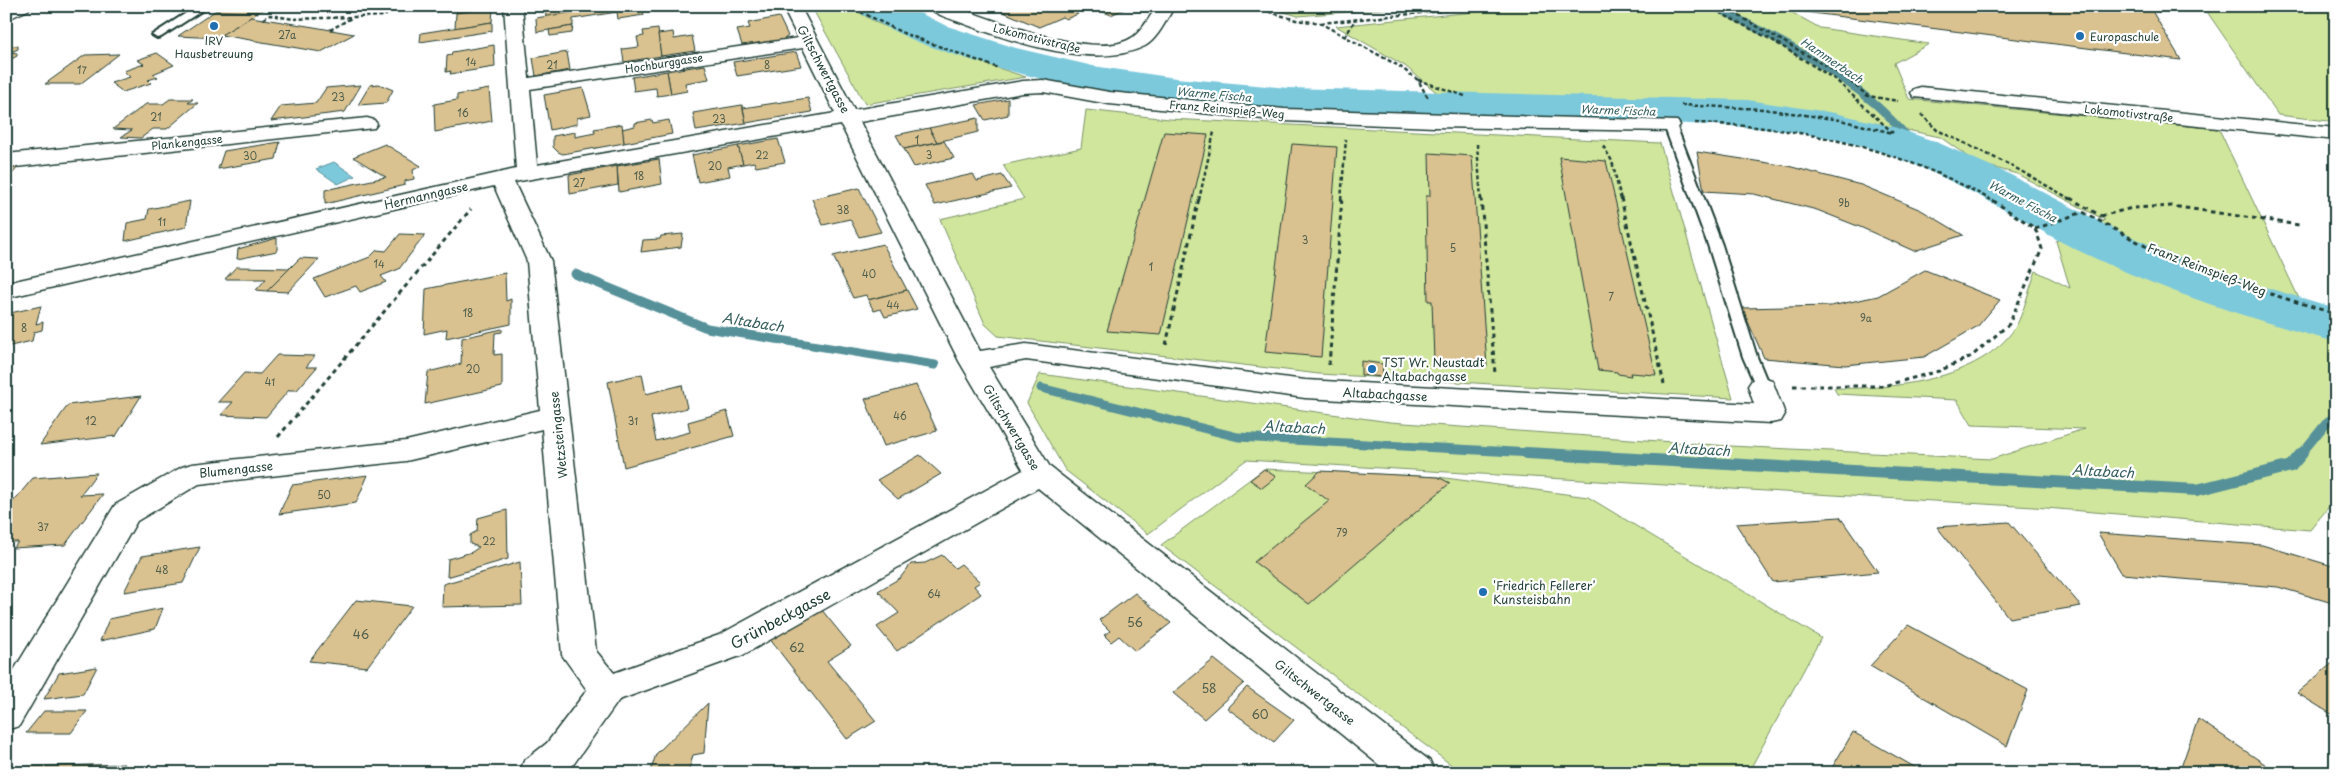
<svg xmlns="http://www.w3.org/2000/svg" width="2342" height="779" font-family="'Playpen Sans',sans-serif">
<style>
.green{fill:#d0e69c;stroke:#789268}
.water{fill:#7dc9dc;stroke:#579199}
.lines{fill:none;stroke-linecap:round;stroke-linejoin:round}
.stream-far2{stroke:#579199;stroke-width:8}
.stream-far1{stroke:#579199;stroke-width:9}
.stream{stroke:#579199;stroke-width:12}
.river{fill:#7dc9dc;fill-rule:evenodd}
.building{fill:#dac190;stroke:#1f3d34}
.service-casing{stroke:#1f3d34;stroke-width:4}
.minor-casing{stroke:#1f3d34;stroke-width:3}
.path-far1{stroke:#1f3d34;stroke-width:2.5;stroke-dasharray:4 2.5;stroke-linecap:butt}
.path{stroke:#1f3d34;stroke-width:3;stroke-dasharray:4.5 4;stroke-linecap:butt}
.service{fill:#fff;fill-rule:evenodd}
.minor{fill:#fff;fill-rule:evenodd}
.poi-dot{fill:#1f6fb2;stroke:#fff;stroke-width:2}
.labels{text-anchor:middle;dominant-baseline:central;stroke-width:4.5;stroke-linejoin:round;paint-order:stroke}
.number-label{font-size:10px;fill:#4e5e4b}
.far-poi-label{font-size:11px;fill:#1f3d34;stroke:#fff;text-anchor:start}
.far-street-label{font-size:11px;fill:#1f3d34;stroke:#fff}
.far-water-label{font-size:11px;font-style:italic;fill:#36605e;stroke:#fff}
.street-label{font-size:12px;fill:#1f3d34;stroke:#fff}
.poi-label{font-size:12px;fill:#1f3d34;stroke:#fff;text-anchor:start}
.near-number-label{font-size:12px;fill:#4e5e4b}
.water-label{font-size:14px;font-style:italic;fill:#36605e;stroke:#fff}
.near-street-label{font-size:15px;fill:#1f3d34;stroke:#fff}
</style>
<rect width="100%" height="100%" fill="#fff"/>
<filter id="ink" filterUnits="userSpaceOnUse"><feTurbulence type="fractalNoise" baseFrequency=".02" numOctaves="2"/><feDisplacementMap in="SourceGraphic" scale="10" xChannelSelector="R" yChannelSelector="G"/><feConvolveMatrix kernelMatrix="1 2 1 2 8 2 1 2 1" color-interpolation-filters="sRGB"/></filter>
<g filter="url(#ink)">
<g class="green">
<path d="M811,6H849L877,23L955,54L1026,77L865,104Z"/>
<path d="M1264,6H1418L1298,16Z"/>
<path d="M1532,6H1780L1820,28L1929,44L1894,63L1909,99L2219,129L2303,307L2336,316V498L2310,530L2034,507L1246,460L1148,534L1065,470L1027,403L1040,374L1390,422L1730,446L1992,459L2084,429L1972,425L1957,400L1837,394L1834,388C1891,390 1980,380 2015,328C2023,315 2030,286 2036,271L2070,288L2056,241L2105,220L2017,174L1977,163L1940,137L1831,114L1740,102L1441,96L1405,66L1336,26Z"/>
<path d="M2203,6H2336V122L2278,115Z"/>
<path d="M1086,110L1169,119L1660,143L1733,398L1319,374L998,336L985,324L940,219L1024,199L1003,165L1081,148Z"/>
<path d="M1264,469L1438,477L1588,497L1821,638L1748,773H1462L1161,545Z"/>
</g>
<path class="water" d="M334,162L355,176L338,184L316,169Z"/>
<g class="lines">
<path class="stream-far2" d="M1714,6C1769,35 1827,63 1875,104C1892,119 1907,136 1923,153"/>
<g class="stream-far1">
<path d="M575,274L707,328L935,365"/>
<path d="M1041,388L1238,437L1549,454"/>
<path d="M2301,454L2328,421L2336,417"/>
</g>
<path class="stream" d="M1526,453L2197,490L2291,466L2302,453"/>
<path class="river" d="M855,6H905L947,26L1016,48L1093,66L1176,78L1288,88L1748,100L1835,113L1894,127L1939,143L2011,175L2108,226L2168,253L2261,286L2336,308V342C2247,319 2158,289 2075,249C2047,235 2021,218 1994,204C1941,174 1883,148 1823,137C1742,122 1660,124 1577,121C1354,115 1137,121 923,44C902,36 881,24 861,14Z"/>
</g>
<g class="building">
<path d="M223,6H268L259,12L215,11Z"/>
<path d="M457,6H493V8L456,13Z"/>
<path d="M551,6H611L546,17L545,7Z"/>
<path d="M611,6H642L644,15L618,19L617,12L573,19V26L537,32L536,18Z"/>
<path d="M1011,6H1131L1111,15L1094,8L1086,11L1081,9L1074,12L1078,14L1066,19L1062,17L1039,27L1001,11Z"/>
<path d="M1803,6H2113L2152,11L2181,60L1804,12Z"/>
<path d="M493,8L492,22L455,28L456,13Z"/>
<path d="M215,11L259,12L217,38L178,36Z"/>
<path d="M251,17L314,27L354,34L321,52L221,35Z"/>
<path d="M779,17L788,36L783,40L742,45L737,30L750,28L748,23Z"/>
<path d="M492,22V31L420,42L421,33Z"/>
<path d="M573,26L572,33L550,36L549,30Z"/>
<path d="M658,29L661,56L624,62L622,49L639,47L637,37L644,36L643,31Z"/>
<path d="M673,32L674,39L692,36L695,51L661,56L658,34Z"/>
<path d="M6,45L18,46V49L11,52L17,53V56L6,62Z"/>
<path d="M494,45L495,67L450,74L451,71L446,72L447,56L451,55L452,52Z"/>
<path d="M567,52L570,70L536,76L533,58Z"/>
<path d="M796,52L801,66L737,76L733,62Z"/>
<path d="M157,53L174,65L153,74L158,77L148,80L151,83L123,92L111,83L130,77L124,71L144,64L137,60Z"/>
<path d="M119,54L80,84H45L85,55Z"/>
<path d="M705,65L709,79L685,83L687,91L671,94L667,71Z"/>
<path d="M667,71L671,94L657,96L656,88L634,91L632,77Z"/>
<path d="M379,84L393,90L386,103L358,105L370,85Z"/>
<path d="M361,85L345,112L271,121L281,106L316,103L326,88Z"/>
<path d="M583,88L591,115L577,118V124L550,130L544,95Z"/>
<path d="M489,89L492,121L435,132L434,104L457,100V95Z"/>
<path d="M808,98L812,112L746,123L743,108Z"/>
<path d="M170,99H193L188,103H198L167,129H153L141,138L121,137L132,130L113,129L146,104H163Z"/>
<path d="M1008,99V115L985,120L976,105Z"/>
<path d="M742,105L746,123L696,131L693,113Z"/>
<path d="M978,118V132L937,142L929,128Z"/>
<path d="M652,120L653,123L669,120L672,134L624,143L622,129L635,126V123Z"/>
<path d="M622,124L624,143L563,154L558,152L553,147V136L575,132V137L595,133L594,129Z"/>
<path d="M929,128L937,142L904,149L896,135Z"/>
<path d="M1164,132L1208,135L1161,335L1107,331Z"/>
<path d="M778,139L785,162L756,167L754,162L743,164L738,146Z"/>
<path d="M944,141L954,158L914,167L904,149Z"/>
<path d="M280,142L276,159L218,169L224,151Z"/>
<path d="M385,144L421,166L413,170L414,179L405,181V185L325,204V190L386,177L353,157Z"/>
<path d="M1292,144L1337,147L1321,357L1265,352Z"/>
<path d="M738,146L743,164L728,167L730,176L698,182L692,155Z"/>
<path d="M1697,152L1788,166L1861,185L1921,210L1963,235L1914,251L1860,227L1817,210L1754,194L1704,191Z"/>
<path d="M1429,153L1472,156L1487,366L1434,361L1432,301H1428L1426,196H1430Z"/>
<path d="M1559,157L1606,161L1656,375L1630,373L1631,376L1618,374L1617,372L1598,370Z"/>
<path d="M659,159L662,184L619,192L617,166Z"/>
<path d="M20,165L6,181V167Z"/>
<path d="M617,166L618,185L570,194L569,175Z"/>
<path d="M973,174L977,181L1002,175L1011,188L935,205L925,185Z"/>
<path d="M859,188L881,232L859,237L850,219L823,225L812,199Z"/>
<path d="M190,201L186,227L125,241L127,223L147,219L149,209Z"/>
<path d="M400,234L425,235L399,269L381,276L386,282L360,292L356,286L325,297L314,279L370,257L377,250L386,251Z"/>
<path d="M683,234L681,247L641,252L643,240L660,239L661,236Z"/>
<path d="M277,238V251L237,259L238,249Z"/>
<path d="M883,244L907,290L868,300L866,295L853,298L833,256Z"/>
<path d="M300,258L319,259L288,292L267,291Z"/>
<path d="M236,267L290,268L267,291L256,290L266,279H225Z"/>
<path d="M1925,270L2000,300L1978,326L1924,357L1845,365L1764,358L1742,308L1831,306L1878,296Z"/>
<path d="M505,273L506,301L511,299V324L446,338L447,329L424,334L426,289Z"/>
<path d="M907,290L917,309L885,317L881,309L874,311L868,300Z"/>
<path d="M41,306L36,324L43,322L42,330L34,332L32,341L6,347V314Z"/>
<path d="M502,329V332L495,333L494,355L502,354V387L425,404L428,372L461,364L462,338Z"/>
<path d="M277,355L315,356L306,367H317L297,390H289L266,417L221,415L233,402H218L244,373L260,374Z"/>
<path d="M1361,361L1383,364L1382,377L1361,375Z"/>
<path d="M642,374L646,394L682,385L687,408L651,417L656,441L690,432L688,422L727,411L734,436L624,467L608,382Z"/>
<path d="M916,385L937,431L884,446L865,399Z"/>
<path d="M141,396L116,436L40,445L68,405Z"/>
<path d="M920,455L941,474L898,499L877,480Z"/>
<path d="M1264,469L1276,477L1262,488L1250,480Z"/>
<path d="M1320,471L1438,477L1450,483L1309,604L1254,562L1329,501L1306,484Z"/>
<path d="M97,473L80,495L103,494L65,545L13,548L18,542H6V510L33,478Z"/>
<path d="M368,475L356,503L279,514L292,485Z"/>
<path d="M507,510L508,559L447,577L448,559L472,552L479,547L470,544V535L477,531L478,518Z"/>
<path d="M1840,517L1878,572L1773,582L1736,524Z"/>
<path d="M2009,522L2081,606L2009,618L1937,527Z"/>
<path d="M2098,533L2262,545L2336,567V604L2278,587L2122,574Z"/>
<path d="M200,547L183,583L124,592L142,556Z"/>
<path d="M942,555L955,568L961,564L980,582L974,586L981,594L897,651L877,627L899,613L878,591L900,578L911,564L925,563Z"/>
<path d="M520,562L522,605L442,607L443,584Z"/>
<path d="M1135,593L1171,623L1135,651L1119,636L1111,642L1104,635L1110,631L1099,620Z"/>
<path d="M356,600L412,606L367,667L309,661Z"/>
<path d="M163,608L155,629L100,641L109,619Z"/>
<path d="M821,609L851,646L827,661L876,721L847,739L769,638Z"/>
<path d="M1908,625L2028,690L2007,746L1870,666Z"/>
<path d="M1214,659L1244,683L1204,719L1173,693Z"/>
<path d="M2336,660V717L2297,693Z"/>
<path d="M97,667L83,694L44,699L59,673Z"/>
<path d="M1247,687L1294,720L1274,742L1227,708Z"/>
<path d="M708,703L704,753L693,755L688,773H650L656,754Z"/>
<path d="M44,711H87L71,733H26Z"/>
<path d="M2198,719L2278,773H2179Z"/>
<path d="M1853,732L1925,773H1829Z"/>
<path d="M125,764L120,773H18L22,767Z"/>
</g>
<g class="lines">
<defs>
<g id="service">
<path d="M197,6H209L161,37L157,38L152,35Z"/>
<path d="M1670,122L1676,125L1722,245L1757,357L1769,386L1767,389H1757L1743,357L1708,245L1664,125Z"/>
</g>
<g id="minor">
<path d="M8,6H31L28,10L6,20V7Z"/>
<path d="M504,6H522L529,78L798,38L782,6H800L854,110L1023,81L1043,80L1109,92L1284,109L1677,121L1680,125L1677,129L1670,131L1435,127L1284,121L1109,104L1043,92L1023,93L860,122L980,351L1026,344L1305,380L1754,404L1748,386L1752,380L1762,377L1772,380L1785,414L1781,421L1771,423L1305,398L1026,360L989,367L1050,467L1430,761L1435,773H1389L1038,488L743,655L619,700L573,765L564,773H519L524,761L547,743L587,690L562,655L542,429L406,461L199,484L137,521L19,726L6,730V683L115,505L182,467L192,464L406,441L540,410L527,261L494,186L6,298V283L516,169ZM803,48L835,113L537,165L530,89ZM841,125L959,361L1023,470L719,635L614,673L596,651L551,261L514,182Z"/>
<path d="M928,6C937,6 947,5 955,7C994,19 1096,63 1133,37C1143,30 1150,16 1157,6H1175C1167,18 1158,39 1145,46C1096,71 1010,41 962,23C952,19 934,15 928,6Z"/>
<path d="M1921,87L2336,128V140L1914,97L1911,93L1914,89Z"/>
<path d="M367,118L374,120L377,124L374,128L6,168V154Z"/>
</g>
</defs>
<use href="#service" class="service-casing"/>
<use href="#minor" class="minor-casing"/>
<g class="path-far1">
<path d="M849,6L903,33L998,68"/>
<path d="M1250,6L1296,20L1320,23L1399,66L1418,80L1428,98"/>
<path d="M1722,6L1845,77L1868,96L1898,101"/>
<path d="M263,19L270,15L293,19L385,16L393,6"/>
<path d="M1321,23L1490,6"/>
<path d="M330,30L351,18"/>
<path d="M1345,37L1355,20"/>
<path d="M1418,80L1465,96"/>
<path d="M1681,105L1763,109L1840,120L1893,133L1836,80L1772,40L1707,6"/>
<path d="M1921,114L1937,130L2012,166L2072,200"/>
<path d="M1695,123C1799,126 1899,148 1991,200"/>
<path d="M1477,144L1481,200"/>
<path d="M1603,146L1612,161L1621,200"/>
<path d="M1199,200L1214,132"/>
<path d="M1341,200L1346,139"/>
</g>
<g class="path">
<path d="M1481,198L1495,374"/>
<path d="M1621,198L1664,384"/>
<path d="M2070,198L2101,216"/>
<path d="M2101,216L2132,208L2172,206L2299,225"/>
<path d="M2035,229L2083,212L2149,248L2264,292L2336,314"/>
<path d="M1166,345L1199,198"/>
<path d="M1329,365L1342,198"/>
<path d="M1793,386H1883L1939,371L1972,356L2009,324L2042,249L2037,233L2033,227L1989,198"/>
<path d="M278,437L471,209"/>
</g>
<use href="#service" class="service"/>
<use href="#minor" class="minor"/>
</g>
</g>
<g class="poi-dot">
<circle cx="214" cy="26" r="5"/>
<circle cx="2080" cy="36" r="5"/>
<circle cx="1372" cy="369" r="5"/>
<circle cx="1483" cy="592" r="5"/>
</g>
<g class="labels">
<g class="number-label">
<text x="287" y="34">27a</text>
<text x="471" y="61">14</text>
<text x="552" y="64">21</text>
<text x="767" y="64">8</text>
<text x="82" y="69">17</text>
<text x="338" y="96">23</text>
<text x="463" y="112">16</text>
<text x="156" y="116">21</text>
<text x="719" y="118">23</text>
<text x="917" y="139">1</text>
<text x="762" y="154">22</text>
<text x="929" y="154">3</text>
<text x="250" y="155">30</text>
<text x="715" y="165">20</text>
<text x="639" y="175">18</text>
<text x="579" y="182">27</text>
<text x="1844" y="202">9b</text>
<text x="843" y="209">38</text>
<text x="162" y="221">11</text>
<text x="1305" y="239">3</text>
<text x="1453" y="247">5</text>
<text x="379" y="263">14</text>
<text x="1151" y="266">1</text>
<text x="869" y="273">40</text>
<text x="1611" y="296">7</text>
<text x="893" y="304">44</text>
<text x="468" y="312">18</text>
<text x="1866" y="317">9a</text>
<text x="24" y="327">8</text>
<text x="473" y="368">20</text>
<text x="270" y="381">41</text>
<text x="900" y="415">46</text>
<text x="91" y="420">12</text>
<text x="633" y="420">31</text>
<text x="324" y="494">50</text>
<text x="43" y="526">37</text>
<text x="1342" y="532">79</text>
<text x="489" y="540">22</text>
<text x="162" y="569">48</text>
<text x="934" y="593">64</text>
</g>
<g class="far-poi-label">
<text x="2090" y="36">Europaschule</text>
<text x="214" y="40" text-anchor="middle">IRV<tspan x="214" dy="13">Hausbetreuung</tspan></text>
</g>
<g class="far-street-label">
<text transform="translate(1037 38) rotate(14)">Lokomotivstraße</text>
<text transform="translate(664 63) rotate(-9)">Hochburggasse</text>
<text transform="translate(1227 109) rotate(5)">Franz Reimspieß-Weg</text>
<text transform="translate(2129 113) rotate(6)">Lokomotivstraße</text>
<text transform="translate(187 142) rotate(-6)">Plankengasse</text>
</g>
<g class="far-water-label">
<text transform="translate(1832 60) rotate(34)">Hammerbach</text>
<text transform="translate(1214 94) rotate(5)">Warme Fischa</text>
<text transform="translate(1618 110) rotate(2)">Warme Fischa</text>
<text transform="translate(2023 201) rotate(28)">Warme Fischa</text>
</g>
<g class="street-label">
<text transform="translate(824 69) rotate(62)">Giltschwertgasse</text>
<text transform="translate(426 195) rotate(-13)">Hermanngasse</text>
<text transform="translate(2207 269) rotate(21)">Franz Reimspieß-Weg</text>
<text transform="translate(1385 394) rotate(3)">Altabachgasse</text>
<text transform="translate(1012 427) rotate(59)">Giltschwertgasse</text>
<text transform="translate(558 435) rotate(-96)">Wetzsteingasse</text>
<text transform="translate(236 469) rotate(-6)">Blumengasse</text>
<text transform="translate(1315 692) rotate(38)">Giltschwertgasse</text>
</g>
<g class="poi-label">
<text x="1382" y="362">TST Wr. Neustadt<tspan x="1382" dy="14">Altabachgasse</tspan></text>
<text x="1493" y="585">'Friedrich Fellerer'<tspan x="1493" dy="14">Kunsteisbahn</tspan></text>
</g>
<g class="near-number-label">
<text x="1135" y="622">56</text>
<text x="361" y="634">46</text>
<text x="797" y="647">62</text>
<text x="1209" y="688">58</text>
<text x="1260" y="714">60</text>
</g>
<g class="water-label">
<text transform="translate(753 322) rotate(9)">Altabach</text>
<text transform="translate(1294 427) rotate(3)">Altabach</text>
<text transform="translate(1699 449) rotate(3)">Altabach</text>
<text transform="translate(2103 471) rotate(3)">Altabach</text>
</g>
<g class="near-street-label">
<text transform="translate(780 618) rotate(-28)">Grünbeckgasse</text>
</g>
</g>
<rect width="2342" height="779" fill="none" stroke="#fff" stroke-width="25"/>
<rect x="12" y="12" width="2317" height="754" fill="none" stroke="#1f3d34" stroke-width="2" filter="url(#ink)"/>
</svg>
